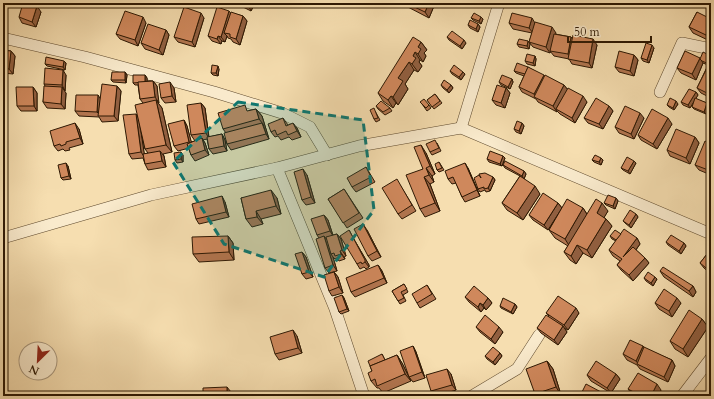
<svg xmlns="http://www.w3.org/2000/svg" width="714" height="399" font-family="Cardo,serif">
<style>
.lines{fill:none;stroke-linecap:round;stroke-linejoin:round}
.minor-casing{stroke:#5f4a2e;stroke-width:12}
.minor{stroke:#f9eacc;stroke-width:11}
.wall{fill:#b2754f;stroke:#2d1803;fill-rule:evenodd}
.shaded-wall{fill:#915f40;stroke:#2d1803}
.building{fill:#cf885c;stroke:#2d1803}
.marked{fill:#0f766e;fill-opacity:0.2;stroke:#0f766e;stroke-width:3;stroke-dasharray:8 5;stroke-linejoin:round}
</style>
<rect width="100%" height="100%" fill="#f6deb0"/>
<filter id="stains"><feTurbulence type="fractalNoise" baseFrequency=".005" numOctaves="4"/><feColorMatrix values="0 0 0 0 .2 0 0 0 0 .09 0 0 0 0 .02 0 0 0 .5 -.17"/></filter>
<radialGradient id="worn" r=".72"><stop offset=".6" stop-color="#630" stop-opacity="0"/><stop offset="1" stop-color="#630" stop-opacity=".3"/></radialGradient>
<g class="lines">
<defs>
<g id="minor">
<path d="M3,38L85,57L214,92L282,113L310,127L327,155"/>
<path d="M660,92L682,43L711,49"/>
<path d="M461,128L499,3"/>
<path d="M277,168L335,309L364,396"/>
<path d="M3,238L151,195L277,168L359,146L461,128L711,234"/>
<path d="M472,396L517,369L539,335"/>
<path d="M682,396L711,358"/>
</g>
</defs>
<use href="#minor" class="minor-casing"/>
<use href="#minor" class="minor"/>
</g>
<g class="wall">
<path d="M237,3H255L251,11L239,5Z"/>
<path d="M403,3H432L434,6L429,18L406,6Z"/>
<path d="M607,3H615L613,7L609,5Z"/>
<path d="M41,12L36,27L22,23L19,17Z"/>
<path d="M697,12L710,41L693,33L689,27Z"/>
<path d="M231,13L243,16L247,21L240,45L233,42L231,39L228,38L227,36L225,42L222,41L221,44L212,41L208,36Z"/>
<path d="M481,17L483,19L481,24L473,20L471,18Z"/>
<path d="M204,18L195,47L178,42L174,37Z"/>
<path d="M146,23L138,46L120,39L116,34Z"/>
<path d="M509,23H535L556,33L555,34L571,37L572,39L597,45L592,68L572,64L569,59L554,56L550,51L551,49L550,53L533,47L529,42L532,33L513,29Z"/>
<path d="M478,24L480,27L478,32L470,28L468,25Z"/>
<path d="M166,30L169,35L163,55L145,49L141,43Z"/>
<path d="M447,37L466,43L462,49L449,40Z"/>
<path d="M528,41L530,44L529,49L519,47L517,44Z"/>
<path d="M421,42L427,50L424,53L426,56L423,62L420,60L419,62L422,66L418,72L414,70L405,84L408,89L398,105L396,103L393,108L383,101L378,93Z"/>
<path d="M654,48L649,63L643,61L641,58Z"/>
<path d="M3,50L11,51L15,56L13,74L3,73Z"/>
<path d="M634,55L638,60L634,76L619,72L615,67Z"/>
<path d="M535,56L536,59L535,66L527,64L525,61Z"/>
<path d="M711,56V98L701,93L697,88L708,65L703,63L696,80L681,73L677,68L700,58V59Z"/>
<path d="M66,63L65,70L47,66L45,64Z"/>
<path d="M528,67L545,77L564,85L567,89L587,102L575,123L560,114L557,111V112L538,102L536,99L522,92L519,87L524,76L516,73L514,71Z"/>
<path d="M219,69L218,76L213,75L211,73Z"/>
<path d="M450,71L465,74L461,80L452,74Z"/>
<path d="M125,72L127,75L126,83L113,82L111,80Z"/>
<path d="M66,75L65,91H64L66,93L65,109L47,108L43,102L45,86L44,84Z"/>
<path d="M145,75L147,78V81H153L157,86L158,103L162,108L172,152L163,154L164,156L166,167L148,170L145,164L143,158L132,159L129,154L138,116L143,103L140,99L138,85H135L133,83ZM141,132L145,149L148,153L144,154Z"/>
<path d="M512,79L513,82L510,89L501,85L499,82Z"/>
<path d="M441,85H451L453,88L449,93L443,88Z"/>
<path d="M117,86L121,91L118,121L102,122L99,117L79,116L75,111L100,98Z"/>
<path d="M33,87L37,93V111H21L17,106Z"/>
<path d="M174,88L176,102L165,103L161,98Z"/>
<path d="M506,88L510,93L505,108L496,105L492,100Z"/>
<path d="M696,92L698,95L695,99L707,103L709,106L706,114L694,109L692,107L694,101L690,108L683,105L681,102Z"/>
<path d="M435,94L442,103L434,109L427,100Z"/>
<path d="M201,103L205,108L209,137L222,134L225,140L227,151L213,154L209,149L207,139L203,140L205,143L209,155L195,161L191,155L189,148L178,151L174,146L184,120L187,126L191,142L195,141L191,135Z"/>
<path d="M422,104L429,105L431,108L427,111Z"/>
<path d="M678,104L674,110L669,107L667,105Z"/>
<path d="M376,106L390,108L392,111L385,115L378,109Z"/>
<path d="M609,106L613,111L603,129L588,123L584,118Z"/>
<path d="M256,109L262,116L269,139L231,150L227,144L226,133L223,129L249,111Z"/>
<path d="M375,111L380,120L376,122L374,119Z"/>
<path d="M283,118L288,125L297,128L301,137L292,140L289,137L281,140L278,136L275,137L271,132Z"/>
<path d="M644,118L634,139L619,133L615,127Z"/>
<path d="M522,123L524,126L521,134L516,132L514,129Z"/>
<path d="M672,124L657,149L641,140L638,135Z"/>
<path d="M79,129L83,144L69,148L70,150L65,151L63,149L58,151L54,146Z"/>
<path d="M695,137L699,143L690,164L670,156L667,150Z"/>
<path d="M437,143L441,151L432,155L430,152Z"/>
<path d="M711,144V175L699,170L695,165Z"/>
<path d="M426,153L435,174L432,176L434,182L430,184L440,211L425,217L420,209L423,169Z"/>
<path d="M183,155V162L177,163L175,160Z"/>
<path d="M503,156L505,158L502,166L489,162L487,159Z"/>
<path d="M592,160H603L601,165L594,162Z"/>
<path d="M439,162L444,170L439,172L437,170Z"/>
<path d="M636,163L630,174L623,170L621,168Z"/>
<path d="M503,165L524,171L526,174L524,179L520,176L540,194L523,220L507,210L502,203L520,176L505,168Z"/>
<path d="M68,166L71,179L63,180L61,178Z"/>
<path d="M366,167L375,182L356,192L352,187Z"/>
<path d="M468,168L480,196L465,202L462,197L456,183L452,184L448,179Z"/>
<path d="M307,175L315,203L306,205L302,200Z"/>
<path d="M493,177L495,180L490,191L486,192L485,190L480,192L478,189L481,178Z"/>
<path d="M400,185L416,211L402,219L398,214Z"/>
<path d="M344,189L363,218L347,228L328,199Z"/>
<path d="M241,198H277L281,214L261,219L263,224L252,227L246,219Z"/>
<path d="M616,198L618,201L615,209L606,205L604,203Z"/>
<path d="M225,202L229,217L199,224L196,219Z"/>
<path d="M558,203L562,208H583L587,214L608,211L604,217L606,219L612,226L592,258L583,253L576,264L570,260L564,252L568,246L555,238L549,230L561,209L548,230L533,220L529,215Z"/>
<path d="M636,214L638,217L631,228L625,223L623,221Z"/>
<path d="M324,215L328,220L333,235L337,234L341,239L346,256L344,257L345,259L339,261L337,258L335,259L333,257L337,271L329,273L325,268L319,238L317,235Z"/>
<path d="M367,230L381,257L372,261L368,256Z"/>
<path d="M621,234L637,238L640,244L636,250L645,258L649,263L633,281L621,270L617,265L620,261L613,256L609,250L616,241L612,239L610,236Z"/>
<path d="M228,236L233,243L234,260L199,262L193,254Z"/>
<path d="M352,236L369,265V267L366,269L364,267L360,269L357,264Z"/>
<path d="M666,242L684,243L686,246L681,254L668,245Z"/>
<path d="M711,249V274L704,268L700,263Z"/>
<path d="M302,252L306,257L313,277L306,279L302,274Z"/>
<path d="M378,265L382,271L387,283L355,297L351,292Z"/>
<path d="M660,271L693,286L696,292L693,297L664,277Z"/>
<path d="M334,272L338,277L343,293L332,296L329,291Z"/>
<path d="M644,278L657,279L653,286L646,281Z"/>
<path d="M404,284L408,292L403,295L406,301L400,304L392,291Z"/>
<path d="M427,285L436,299L420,308L417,303Z"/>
<path d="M342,295L344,298L349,311L341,314L339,312Z"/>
<path d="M465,297L488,298L492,303L486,310L484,308L481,312L469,302Z"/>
<path d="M655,303H681L672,317L659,309Z"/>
<path d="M515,304L517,307L513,314L501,308L500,306Z"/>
<path d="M546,313H579L568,330L564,328L567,332L558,345L541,333L537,328L549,316Z"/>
<path d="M702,319L708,327L688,357L675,349L670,341Z"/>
<path d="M476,327L503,332L495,344L480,332Z"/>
<path d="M297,336L302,353L279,360L275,354Z"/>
<path d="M413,346L416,352L425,378L413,382L409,377Z"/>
<path d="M643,346L644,348L672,360L675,366L668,382L640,369L637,365L627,360L623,354Z"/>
<path d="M500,353L502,356L495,365L487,359L485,356Z"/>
<path d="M382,354L385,360L397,355L402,363L411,381L383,393L379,388H377L371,381L372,371L370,366Z"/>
<path d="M547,361L553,369L561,395L557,396H536L535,394Z"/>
<path d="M451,374L456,390L437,396H435L431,391Z"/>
<path d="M616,374L620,379L611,393L591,381L587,375Z"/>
<path d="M628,389L661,390L658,396H635L632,394Z"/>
</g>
<g class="shaded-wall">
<path d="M249,3H255L251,11L248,5Z"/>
<path d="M429,3H432L434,6L429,18L425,12Z"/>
<path d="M612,3H615L613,7L611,4Z"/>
<path d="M37,6L41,12L36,27L32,22Z"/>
<path d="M229,11L233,16L224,33L227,36L225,42L221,37Z"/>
<path d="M201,13L204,18L195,47L192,42Z"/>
<path d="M243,16L247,21L240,45L236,39Z"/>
<path d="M143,17L146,23L138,46L135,40Z"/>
<path d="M481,17L483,19L481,24L479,21Z"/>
<path d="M532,18L535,23L533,33L529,28Z"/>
<path d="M478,24L480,27L478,32L476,29Z"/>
<path d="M711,25V38L710,41L706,35Z"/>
<path d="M552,27L556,33L550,53L546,47Z"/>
<path d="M166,30L169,35L163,55L159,50Z"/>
<path d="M218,36L222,41L221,44L217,39Z"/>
<path d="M571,37L575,42L571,60L568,54Z"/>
<path d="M593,39L597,45L592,68L589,63Z"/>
<path d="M464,40L466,43L462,49L460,46Z"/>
<path d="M528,41L530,44L529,49L527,46Z"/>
<path d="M421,42L427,50L424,53L426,56L423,62L418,54V47Z"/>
<path d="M652,45L654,48L649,63L647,60Z"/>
<path d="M11,51L15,56L13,74L9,69Z"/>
<path d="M415,52L420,60L419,62L422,66L418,72L412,64L413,56Z"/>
<path d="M634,55L638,60L634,76L630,71Z"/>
<path d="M535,56L536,59L535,66L533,63Z"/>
<path d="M700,58L703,63L696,80L692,74Z"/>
<path d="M64,61L66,63L65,70L63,67Z"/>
<path d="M409,62L414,70L405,84L408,89L398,105L393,97L398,78Z"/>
<path d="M218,66L219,69L218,76L216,73Z"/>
<path d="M63,70L66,75L65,91L62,85Z"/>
<path d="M125,72L127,75L126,83L125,80Z"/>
<path d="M463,72L465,74L461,80L459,77Z"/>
<path d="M145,75L147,78V85L145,83Z"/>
<path d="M544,75L547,80L536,98L534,94Z"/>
<path d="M512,79L513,82L510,89L508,87Z"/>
<path d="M153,81L157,86L159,103L155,97Z"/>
<path d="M170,82L174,88L176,102L172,96Z"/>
<path d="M451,85L453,88L449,93L447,90Z"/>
<path d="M564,85L568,90L556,109L557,111V112L553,106Z"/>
<path d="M117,86L121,91L118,121L114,116Z"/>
<path d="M33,87L37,93V111L34,106Z"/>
<path d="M62,87L66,93L65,109L61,104Z"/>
<path d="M506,88L510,93L505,108L501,103Z"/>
<path d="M696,92L698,95L690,108L688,105Z"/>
<path d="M98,95L102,101L101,116L97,112Z"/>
<path d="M391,96L396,103L393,108L388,100Z"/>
<path d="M583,96L587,102L575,123L572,118Z"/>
<path d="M156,100L162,108L172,152L166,145Z"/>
<path d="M676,101L678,104L674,110L673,108Z"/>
<path d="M201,103L205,108L209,139L206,133Z"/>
<path d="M707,103L709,106L706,114L704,112Z"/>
<path d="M609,106L613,111L603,129L599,124Z"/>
<path d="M256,109L262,116L269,139L266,134L263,124L259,119Z"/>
<path d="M640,113L644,118L634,139L631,134Z"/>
<path d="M136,114L139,119L145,158L141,152Z"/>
<path d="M668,118L672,124L657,149L653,144Z"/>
<path d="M184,120L187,126L193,148L189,142Z"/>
<path d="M75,123L79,129L83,144L80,138Z"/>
<path d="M293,123L297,128L301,137L297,131Z"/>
<path d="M522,123L524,126L521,134L519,131Z"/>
<path d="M222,134L225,140L227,151L224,146Z"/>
<path d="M695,137L699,143L690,164L686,158Z"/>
<path d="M202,138L205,143L209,155L205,150Z"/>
<path d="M421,145L426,153L435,174L430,166Z"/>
<path d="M160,151L164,156L166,167L162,161Z"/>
<path d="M181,152L183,155V162L181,159Z"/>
<path d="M503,156L505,158L502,166L500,164Z"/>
<path d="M601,158L603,160L601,165L599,162Z"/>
<path d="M634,161L636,163L630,174L628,171Z"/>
<path d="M66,163L68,166L71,179L69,176Z"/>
<path d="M465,163L468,168L480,196L477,190Z"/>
<path d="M426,168L432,176L434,182L429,175Z"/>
<path d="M303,169L307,175L315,203L311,197Z"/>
<path d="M524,171L526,174L524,179L522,176Z"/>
<path d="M424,177L430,184L440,211L435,203Z"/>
<path d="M493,177L495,180L490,191L488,188Z"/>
<path d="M535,186L540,194L523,220L517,213Z"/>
<path d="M271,190L277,198L281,214L276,206Z"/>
<path d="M222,196L225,202L229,217L226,212Z"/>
<path d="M616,198L618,201L615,209L613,206Z"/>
<path d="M558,203L562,208L548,230L544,225Z"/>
<path d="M602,203L608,211L602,221L597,213Z"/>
<path d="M583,208L588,216L570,247L565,239Z"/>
<path d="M256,211L261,219L263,224L257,217Z"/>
<path d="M636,214L638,217L631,228L629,225Z"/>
<path d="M324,215L328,220L333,236L330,231Z"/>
<path d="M606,219L612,226L592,258L587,250Z"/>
<path d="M363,224L367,230L381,257L377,251Z"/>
<path d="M349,230L352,236L369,265V267L365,262Z"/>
<path d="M337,234L341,239L346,256L342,250Z"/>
<path d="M228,236L233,243L234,260L229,252Z"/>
<path d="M324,236L328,241L331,254L333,257L337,271L333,265Z"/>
<path d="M637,238L640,244L626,263L623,257Z"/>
<path d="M684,243L686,246L681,254L679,251Z"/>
<path d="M577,245L583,253L576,264L571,256Z"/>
<path d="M340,251L344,257L345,259L341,254Z"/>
<path d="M302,252L306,257L313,277L309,272Z"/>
<path d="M645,258L649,263L633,281L629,275Z"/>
<path d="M378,265L382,271L387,283L384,278Z"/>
<path d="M334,272L338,277L343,293L339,287Z"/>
<path d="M655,277L657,279L653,286L651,283Z"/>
<path d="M693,286L696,292L693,297L689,291Z"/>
<path d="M342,295L344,298L349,311L347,309Z"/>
<path d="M488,298L492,303L486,310L483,305Z"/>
<path d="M677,298L681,303L672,317L669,311Z"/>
<path d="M480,303L484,308L481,312L478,307Z"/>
<path d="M515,304L517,307L513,314L511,312Z"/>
<path d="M576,308L579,313L568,330L564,325Z"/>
<path d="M702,319L708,327L688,357L683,349Z"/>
<path d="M563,326L567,332L558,345L554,340Z"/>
<path d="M499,327L503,332L495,344L491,339Z"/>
<path d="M293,330L297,336L302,353L298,348Z"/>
<path d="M413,346L416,352L425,378L422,372Z"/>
<path d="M643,346L647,352L640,366L636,361Z"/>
<path d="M500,353L502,356L495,365L493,362Z"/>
<path d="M397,355L402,363L411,381L405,374Z"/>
<path d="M672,360L675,366L668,382L664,377Z"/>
<path d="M547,361L553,369L561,395L556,387Z"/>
<path d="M447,369L451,374L456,390L452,385Z"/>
<path d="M616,374L620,379L611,393L607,388Z"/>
<path d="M657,384L661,390L658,396H651Z"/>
<path d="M227,387L231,392V396H227Z"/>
<path d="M601,392L604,396H599Z"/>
</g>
<g class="building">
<path d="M23,3H28L37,6L32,22L19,17Z"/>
<path d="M242,3H249L248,5Z"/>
<path d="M406,3H429L425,12Z"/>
<path d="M184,7L201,13L192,42L174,37Z"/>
<path d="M217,7L229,11L221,37L218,36L217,39L208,36Z"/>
<path d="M125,11L143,17L135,40L116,34Z"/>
<path d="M231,12L243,16L236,39L230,37V34L224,33Z"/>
<path d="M697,12L711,19V25L706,35L689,27Z"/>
<path d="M474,13L481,17L479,21L471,18Z"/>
<path d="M512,13L532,18L529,28L509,23Z"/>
<path d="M470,20L478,24L476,29L468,25Z"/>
<path d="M535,22L552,27L546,47L529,42Z"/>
<path d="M148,24L166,30L159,50L141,43Z"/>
<path d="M452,31L464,40L460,46L447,37Z"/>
<path d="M554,34L571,37L568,54L550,51Z"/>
<path d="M573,35L593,39L589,63L568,59Z"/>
<path d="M413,37L421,42L418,47L421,49L418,54L415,52L413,56L416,58L412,64L409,62L398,78L403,81L393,97L391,96L388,100L378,93Z"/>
<path d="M519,39L528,41L527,46L517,44Z"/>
<path d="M646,43L652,45L647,60L641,58Z"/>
<path d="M3,50L11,51L9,69L3,68Z"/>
<path d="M619,51L634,55L630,71L615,67Z"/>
<path d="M685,51L700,58L692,74L677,68Z"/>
<path d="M703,52L711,56V62H710L709,64L702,61L700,59Z"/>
<path d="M527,54L535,56L533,63L525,61Z"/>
<path d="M46,57L64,61L63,67L45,64Z"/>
<path d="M710,62H711V95L697,88Z"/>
<path d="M517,63L528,67L525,74L514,71Z"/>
<path d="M212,65L218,66L216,73H211Z"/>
<path d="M454,65L463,72L459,77L450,71Z"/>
<path d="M528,67L544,75L534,94L519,87Z"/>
<path d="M45,68L63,70L62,85L44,84Z"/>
<path d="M112,72H125V80H111Z"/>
<path d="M133,75H145V82L133,83Z"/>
<path d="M502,75L512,79L508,87L499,82Z"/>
<path d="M545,75L564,85L553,106L534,97Z"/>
<path d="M444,80L451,85L447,90L441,85Z"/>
<path d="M153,81L155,97L140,99L138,82Z"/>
<path d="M170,82L172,96L161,98L159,84Z"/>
<path d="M102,84L117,86L114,116H98Z"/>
<path d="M497,85L506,88L501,103L492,100Z"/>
<path d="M44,86L62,87L61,104L43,102Z"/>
<path d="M16,87H33L34,106H17Z"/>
<path d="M568,88L583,96L572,118L556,109Z"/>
<path d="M689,89L696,92L688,105L681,102Z"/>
<path d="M435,94L440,101L432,107L427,100Z"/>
<path d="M76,95H98L97,112L75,111Z"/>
<path d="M596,98L609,106L599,124L584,118Z"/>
<path d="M670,98L676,101L673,108L667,105Z"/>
<path d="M695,98L707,103L704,112L692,107Z"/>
<path d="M424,99L429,105L426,108L420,102Z"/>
<path d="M156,100L166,145L145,149L135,105Z"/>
<path d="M381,101L390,108L383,112L376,106Z"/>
<path d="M201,103L206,133L191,135L187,105Z"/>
<path d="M245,105L247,111L256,109L259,119L223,129L218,113Z"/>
<path d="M625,106L640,113L631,134L615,127Z"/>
<path d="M374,108L378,118L374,119L370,110Z"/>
<path d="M652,109L668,118L653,144L638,135Z"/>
<path d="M136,114L141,152L129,154L123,115Z"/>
<path d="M283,118L286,126L293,123L297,131L288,135L286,131L277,135L275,130L271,132L268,124Z"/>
<path d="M184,120L189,142L174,146L168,124Z"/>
<path d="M517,121L522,123L519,131L514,129Z"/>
<path d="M75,123L80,138L66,142V144L61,146L60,144L54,146L50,131Z"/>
<path d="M262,123L266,134L227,144L224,133Z"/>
<path d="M676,129L695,137L686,158L667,150Z"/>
<path d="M222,134L224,146L209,149L207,137Z"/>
<path d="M202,138L205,150L191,155L187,144Z"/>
<path d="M435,140L439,148L430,152L426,144Z"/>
<path d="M705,141L711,144V171L695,165Z"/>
<path d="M421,145L430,166L426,168L429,175L424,177L435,203L420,209L406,175L423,169L414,147Z"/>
<path d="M160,151L162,161L145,164L143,154Z"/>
<path d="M490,151L503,156L500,164L487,159Z"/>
<path d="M181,152V159L175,160L174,153Z"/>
<path d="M595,155L601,158L599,162L592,160Z"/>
<path d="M627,157L634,161L628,171L621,168Z"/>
<path d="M505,161L524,171L522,176L503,165Z"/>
<path d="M439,162L442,168L437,170L435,164Z"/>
<path d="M66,163L69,176L61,178L58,165Z"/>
<path d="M465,163L477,190L462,197L453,177L448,179L445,171Z"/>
<path d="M366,167L371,177L352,187L347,178Z"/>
<path d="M303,169L311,197L302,200L294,172Z"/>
<path d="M485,173L493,177L488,188L484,189V187L478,189L474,178L479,175L481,178L479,174Z"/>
<path d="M520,176L535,186L517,213L502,203Z"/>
<path d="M397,179L412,205L398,214L382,188Z"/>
<path d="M344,189L359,213L343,223L328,199Z"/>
<path d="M271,190L276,206L256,211L257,217L246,219L241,198Z"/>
<path d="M543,193L558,203L544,225L529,215Z"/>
<path d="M608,195L616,198L613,206L604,203Z"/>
<path d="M222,196L226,212L196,219L192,204Z"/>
<path d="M567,199L583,208L565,239L549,230Z"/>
<path d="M596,199L602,203L597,213L606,219L587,250L577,245L571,256L564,252Z"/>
<path d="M630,210L636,214L629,225L623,221Z"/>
<path d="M324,215L330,231L317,235L311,219Z"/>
<path d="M363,224L377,251L368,256L354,229Z"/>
<path d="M624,229L637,238L623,257L633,247L645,258L629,275L617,265L622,259L609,250Z"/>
<path d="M349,230L365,260V262L362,264L361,262L357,264L340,236Z"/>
<path d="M615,230L621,234L616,240L610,236Z"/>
<path d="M337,234L342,250L340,251L341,254L335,256L334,253L331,254L326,237Z"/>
<path d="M671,235L684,243L679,251L666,242Z"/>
<path d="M228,236L229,252L193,254L192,237Z"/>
<path d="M324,236L333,265L325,268L316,239Z"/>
<path d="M711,249V272L700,263Z"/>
<path d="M302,252L309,272L302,274L295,254Z"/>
<path d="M378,265L384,278L351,292L346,278Z"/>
<path d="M663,267L693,286L689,291L660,271Z"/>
<path d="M334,272L339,287L329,291L324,275Z"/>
<path d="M648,272L655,277L651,283L644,278Z"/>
<path d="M404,284L407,289L401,292L404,298L398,301L392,291Z"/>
<path d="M427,285L432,294L417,303L412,294Z"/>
<path d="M474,286L488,298L483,305L480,303L478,307L465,297Z"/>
<path d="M664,289L677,298L669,311L655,303Z"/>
<path d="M342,295L347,309L339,312L334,298Z"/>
<path d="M558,296L576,308L564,325L546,313Z"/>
<path d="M503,298L515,304L511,312L500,306Z"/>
<path d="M689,310L702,319L683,349L670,341Z"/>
<path d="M485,315L499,327L491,339L476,327Z"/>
<path d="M546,315L563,326L554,340L537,328Z"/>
<path d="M293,330L298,348L275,354L270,337Z"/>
<path d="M630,340L643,346L636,361L623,354Z"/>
<path d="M413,346L422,372L409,377L400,351Z"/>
<path d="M493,347L500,353L493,362L485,356Z"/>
<path d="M644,347L672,360L664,377L637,364Z"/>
<path d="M382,354L385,360L370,366L368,361Z"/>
<path d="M397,355L405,374L377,386L375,379L371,381L368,373L372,371L370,366Z"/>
<path d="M547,361L556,387L535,394L526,369Z"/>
<path d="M596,361L616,374L607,388L587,375Z"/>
<path d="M447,369L452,385L431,391L426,375Z"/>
<path d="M638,373L657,384L651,396H641L628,389Z"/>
<path d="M586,384L601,392L599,396H580Z"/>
<path d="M227,387V396H203V388Z"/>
</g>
<path class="marked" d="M238,102L363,120L374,210L324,277L224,244L173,162Z"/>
<rect width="714" height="399" fill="none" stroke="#f6deb0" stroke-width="16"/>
<rect x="4" y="4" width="706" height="391" fill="none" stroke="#2d1803" stroke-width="2"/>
<rect x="8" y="8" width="698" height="383" fill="none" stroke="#2d1803"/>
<g transform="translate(38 361) rotate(204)"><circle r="19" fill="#f9eacc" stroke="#a7967c"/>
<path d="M0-3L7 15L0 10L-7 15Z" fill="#8f2418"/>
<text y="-6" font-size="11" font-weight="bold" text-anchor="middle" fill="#2d1803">N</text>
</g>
<path d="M568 36v6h83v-6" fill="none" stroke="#2d1803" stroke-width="2"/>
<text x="574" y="36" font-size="12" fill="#2d1803" stroke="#f9eacc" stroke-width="3" paint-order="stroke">50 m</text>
<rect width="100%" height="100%" filter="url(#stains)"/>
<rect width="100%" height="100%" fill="url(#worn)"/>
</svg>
